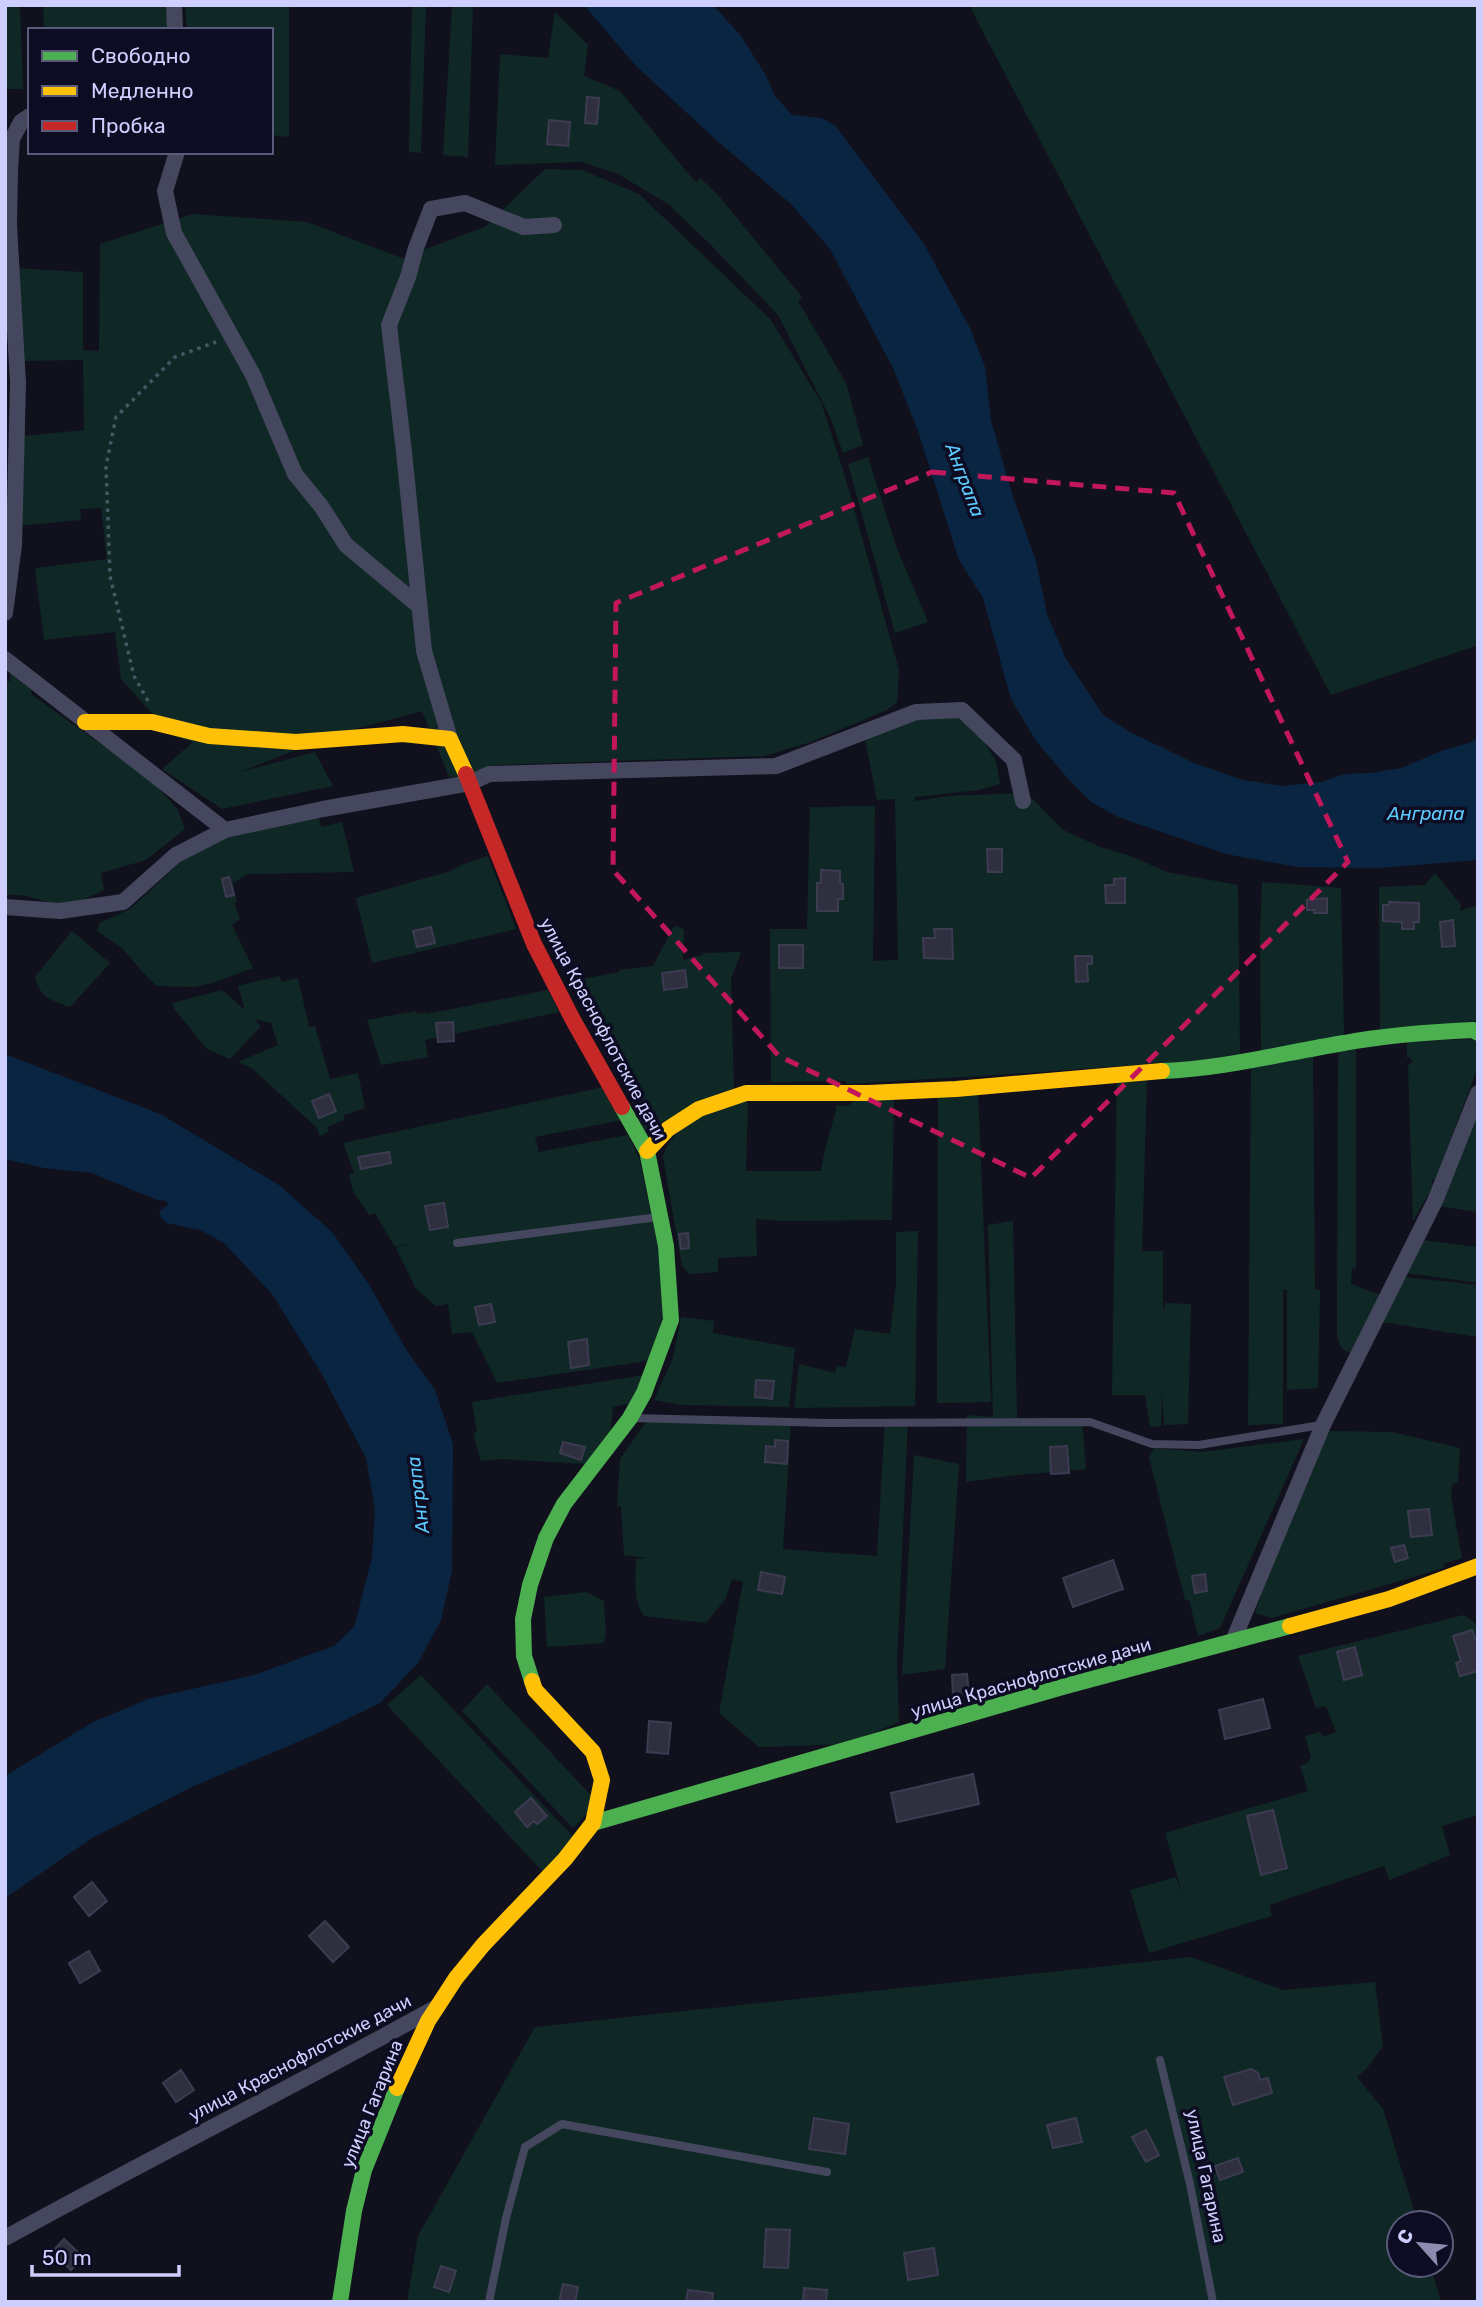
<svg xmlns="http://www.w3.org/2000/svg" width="1483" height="2307" font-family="Rubik,sans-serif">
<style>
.green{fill:#0f2826}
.water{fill:#0a2541}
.building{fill:#2f2f40;stroke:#3c3b52;stroke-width:2}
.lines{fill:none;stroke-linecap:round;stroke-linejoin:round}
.path{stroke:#455863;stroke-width:3.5;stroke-dasharray:3.5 5;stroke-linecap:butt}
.lane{stroke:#45475e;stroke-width:8}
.street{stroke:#45475e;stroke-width:16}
.fast{stroke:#4caf50;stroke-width:16}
.slow{stroke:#ffc107;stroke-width:16}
.jam{stroke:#c62828;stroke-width:16}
.marked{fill:none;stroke:#c2185b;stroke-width:5;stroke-dasharray:14 9;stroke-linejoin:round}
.labels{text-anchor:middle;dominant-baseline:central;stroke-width:7;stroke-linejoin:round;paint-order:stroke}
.street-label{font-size:18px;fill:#cecfff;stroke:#0d0c22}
.water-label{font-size:19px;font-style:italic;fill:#5ccaff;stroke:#0d0c22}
</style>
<rect width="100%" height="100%" fill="#11111d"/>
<g class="green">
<path d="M5,5H20L23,89H5Z"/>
<path d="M43,5H174L175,30H44Z"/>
<path d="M185,5H289V137L271,135V30H187Z"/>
<path d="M412,5H426L421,153L409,152Z"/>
<path d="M442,5H473L468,157L443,155L452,7Z"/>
<path d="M969,5H1478V645L1331,695Z"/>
<path d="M555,12L588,45L584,76L620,91L691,177L697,183L700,178L718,195L802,297L798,301L846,383L863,445L843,453L831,419L778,315L711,245L668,204L618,174L582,162L495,165L500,54L548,58Z"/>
<path d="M545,169L582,170L639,194L771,320L821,402L844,473L899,670L897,702L887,710L811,742L764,756L494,765L475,776L449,777L422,711L333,735L240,772L315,752L333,786L222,809L162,769L193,742L173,736L121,679L115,632L44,640L35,568L107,559L101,508L80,509L81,520L17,526L14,437L84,430L83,360L14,361L12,268L83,272V350L99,351L100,244L193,214L307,222L402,258L485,227Z"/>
<path d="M868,457L896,546L928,622L895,633L848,464Z"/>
<path d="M10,667L30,686L32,695L151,780L178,810L185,829L146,860L101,873L104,890C91,896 76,904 61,904C40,902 29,893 5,895V682L10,681Z"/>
<path d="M939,706L973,724L996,761L1000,784L979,790L915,797V801L949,796L1020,793V797L1033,799L1063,830L1100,847L1128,855L1167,872L1238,885L1240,1057L1041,1072L847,1084L845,1081L771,1082L770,929H807L810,807C832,808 853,805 875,806L873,961L898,960L895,799L877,800L862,724L909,710Z"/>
<path d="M318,813L321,827L342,822L354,872L248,874L233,883L237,902L234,903L240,919L232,925L253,968L213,983L193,987L157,986L147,977L122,948L97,931L100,923L130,909L206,839Z"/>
<path d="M488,856L516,929L372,963L356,898L451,871L461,865Z"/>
<path d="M1435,873L1461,905L1460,911L1478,905V1024L1380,1034L1379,887L1425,885Z"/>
<path d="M1262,882L1341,888L1344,1037L1261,1051L1260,936Z"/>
<path d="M677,926L684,930L683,960L703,955L702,953L741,952L731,979L734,1088L645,1131L577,980L619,972V970L653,966L673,928Z"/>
<path d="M72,931L110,963L70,1007C51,1000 40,998 35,977Z"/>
<path d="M279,976L282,982L298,978L309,1027L315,1026L330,1079L358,1073L365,1108L344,1115V1120L327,1127L329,1132L320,1136L317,1128L253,1069L238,1062L278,1045L271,1023L254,1019L261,1026L230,1059L207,1049L175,1010L172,1003L222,990L245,1010L238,986Z"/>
<path d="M548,990L559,1012L425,1040L428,1057L381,1065L367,1020L416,1011L417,1014L426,1012L427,1014Z"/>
<path d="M1478,1039V1067L1436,1178L1431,1181L1433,1186L1413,1221L1408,1065L1413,1062L1410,1057L1407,1058V1041Z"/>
<path d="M1356,1048V1268L1352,1269L1351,1284L1380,1295L1350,1353C1339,1349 1337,1340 1337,1329L1338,1066L1339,1050Z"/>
<path d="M1313,1056L1315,1289L1320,1290L1318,1388L1287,1390V1290L1283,1289V1424L1248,1425L1251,1065Z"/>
<path d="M1117,1078L1147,1079L1142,1251H1163V1313L1165,1303L1191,1304L1188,1424L1164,1425L1162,1393L1161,1426L1150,1427L1145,1395H1112Z"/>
<path d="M604,1087L622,1120L535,1137L539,1152L628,1135L639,1158L668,1290L653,1360L497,1383L472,1332L452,1334L448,1304L436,1306L416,1289L396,1248L414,1242L395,1247L375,1213L369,1215L353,1191L349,1174L354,1173L343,1143Z"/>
<path d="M978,1093L991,1402L937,1403L938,1096Z"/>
<path d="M748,1099L746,1171H821C824,1148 832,1127 837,1105L848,1106L855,1100L894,1099L892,1220L781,1221L756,1219L757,1256L718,1258V1272L690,1274L682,1266L663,1157C673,1121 716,1111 748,1099Z"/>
<path d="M1478,1112V1212L1438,1206Z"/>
<path d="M1013,1221L1017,1418L1082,1419L1086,1469L1008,1476L966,1482L967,1415L993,1417L988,1225Z"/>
<path d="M918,1231L915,1406L794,1408L799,1364L835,1373L837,1366L846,1367L855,1329L890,1334L896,1285V1232Z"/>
<path d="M1422,1240L1478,1247V1283L1406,1273Z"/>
<path d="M1405,1277L1478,1285V1337L1382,1322Z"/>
<path d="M681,1317L714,1321L713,1333L795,1348L789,1407L681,1405L654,1400L673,1358Z"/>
<path d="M651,1374L635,1402L613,1407L611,1429L586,1464L501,1459L481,1461L473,1433L477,1432L472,1402Z"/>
<path d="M649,1418L791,1423L783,1549L877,1556L885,1419H908L897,1663L899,1722L847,1744L759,1747L719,1713L743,1582L732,1579L726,1598L706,1623L644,1616C632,1599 636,1579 636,1559L647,1558L624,1555L621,1506H617L620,1459Z"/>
<path d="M1328,1431L1392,1432L1460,1448L1458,1482L1452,1484L1451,1497L1462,1558L1443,1564L1444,1568L1272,1618L1255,1613L1268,1572Z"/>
<path d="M1304,1439L1220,1628L1198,1636L1189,1600H1185L1149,1457L1154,1448L1202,1452Z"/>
<path d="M914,1455L959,1464L945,1669L902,1675Z"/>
<path d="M586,1592L604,1601L606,1634L604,1643L547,1647L544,1597Z"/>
<path d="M1464,1615L1478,1626V1815L1442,1826L1450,1855L1390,1880L1384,1866L1269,1905L1272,1916L1149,1953L1130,1890L1176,1877L1183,1896L1165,1833L1308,1791L1300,1766L1308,1763L1311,1757L1305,1736L1320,1732L1323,1737L1336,1732L1326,1706L1316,1708L1298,1656Z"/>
<path d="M421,1675L576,1840L544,1873L387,1705Z"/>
<path d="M487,1684L597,1802L573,1828L462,1711Z"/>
<path d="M1191,1957L1283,1990L1375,1982L1383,2046L1367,2068L1357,2077L1383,2109L1418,2223H1399V2265H1430L1441,2302H407L418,2236L535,2027Z"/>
</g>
<g class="water">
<path d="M584,5H713L741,36L765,74L775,96L792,115L821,118L835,125L924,244L970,328L985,367L991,420L1012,494L1036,561L1047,614L1065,657L1103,715L1130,732L1194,763L1243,780L1284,786L1321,782L1345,774L1371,773L1401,768L1444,750L1472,742L1478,737V860L1379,868L1297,867L1226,854L1118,817L1091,802L1070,781L1036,741L1011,699L983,598L959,560L918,431L893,368L830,249L791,204L714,138L635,65Z"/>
<path d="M5,1054L160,1114L279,1185L332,1232L368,1283L407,1351L435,1390L453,1444L452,1571L441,1620L418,1663L380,1703L314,1735L196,1785L92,1838L5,1898V1776L93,1722L148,1699L254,1675L334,1646L354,1627L372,1558L375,1510L366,1458L323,1376L272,1294L224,1243L200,1230L167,1223L161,1218L159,1211L168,1205L166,1201L157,1200L92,1173L44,1168L5,1159Z"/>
</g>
<g class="building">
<path d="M587,97L599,98L597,124L585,123Z"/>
<path d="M549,120L570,122L568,146L547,144Z"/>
<path d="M987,849H1002V872H988Z"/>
<path d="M821,870L840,871V883L843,884V899H838V911H817V883H821Z"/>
<path d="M229,877L234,895L226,897L222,879Z"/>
<path d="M1125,878V903H1106L1105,885H1114V879Z"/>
<path d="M1327,898V913H1314V910H1307V900Z"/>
<path d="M1389,902L1419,903V922H1414V929H1402V922L1383,921V905H1389Z"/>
<path d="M1453,920L1455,946L1442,947L1440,922Z"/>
<path d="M431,927L435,943L417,947L413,931Z"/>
<path d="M934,929H952L953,959L924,958L923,938H935Z"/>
<rect x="779" y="945" width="24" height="23"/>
<path d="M1075,956H1092V964H1087L1088,981L1076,982Z"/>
<path d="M685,970L687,987L664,990L662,973Z"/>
<path d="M453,1022L454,1041L438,1042L436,1023Z"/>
<path d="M329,1094L336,1111L319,1118L312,1101Z"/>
<path d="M389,1152L391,1163L361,1169L358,1157Z"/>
<path d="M444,1203L448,1227L430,1230L425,1206Z"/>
<path d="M688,1233L689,1248L681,1249L679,1234Z"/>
<path d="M491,1304L495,1322L479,1325L475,1307Z"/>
<path d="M587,1339L589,1365L571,1368L568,1342Z"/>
<path d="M756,1380L774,1381L772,1399L755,1397Z"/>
<path d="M775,1440L788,1441L787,1464L765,1462L766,1446L775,1447Z"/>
<path d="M563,1442L585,1447L581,1460L560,1453Z"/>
<path d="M1067,1446L1069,1473L1051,1474L1050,1447Z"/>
<path d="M1429,1509L1432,1535L1411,1537L1408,1511Z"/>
<path d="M1404,1545L1408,1558L1395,1562L1391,1548Z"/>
<path d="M1113,1560L1123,1589L1073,1607L1063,1578Z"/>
<path d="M761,1572L785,1577L782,1594L758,1590Z"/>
<path d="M1205,1574L1207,1591L1195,1593L1192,1576Z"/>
<path d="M1472,1630L1478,1645V1671L1460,1676L1456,1663L1461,1661L1453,1636Z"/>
<path d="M1355,1647L1362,1675L1344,1680L1337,1652Z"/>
<path d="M967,1674L969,1695L953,1696L952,1675Z"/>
<path d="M1263,1699L1270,1728L1225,1739L1219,1710Z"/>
<path d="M649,1721L671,1723L668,1754L647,1752Z"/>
<path d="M973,1774L979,1804L897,1822L891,1793Z"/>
<path d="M531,1798L547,1816L537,1824L534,1821L527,1827L515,1812Z"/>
<path d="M1273,1810L1287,1868L1261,1875L1247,1816Z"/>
<path d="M92,1882L107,1901L89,1916L74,1897Z"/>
<path d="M325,1921L349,1947L333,1962L309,1936Z"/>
<path d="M89,1951L100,1971L80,1983L69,1963Z"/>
<path d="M1251,2069L1258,2073L1260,2080L1268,2078L1272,2093L1233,2105L1224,2077Z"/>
<path d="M181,2070L194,2090L176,2102L163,2083Z"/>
<path d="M814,2118L849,2124L845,2154L809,2149Z"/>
<path d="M1076,2118L1082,2142L1053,2148L1047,2125Z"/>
<path d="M1146,2130L1159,2155L1146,2162L1132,2137Z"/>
<path d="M1238,2158L1243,2172L1220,2180L1215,2166Z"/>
<path d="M766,2229L790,2230L788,2268L764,2267Z"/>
<path d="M64,2239L83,2257L71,2270L52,2252Z"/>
<path d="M934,2248L938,2275L908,2280L904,2253Z"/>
<path d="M441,2266L456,2271L449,2292L434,2287Z"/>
<path d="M563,2284L578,2287L575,2302H559Z"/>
<path d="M804,2288L827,2290L826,2302H803Z"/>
<path d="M688,2290L713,2293L712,2302H686Z"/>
</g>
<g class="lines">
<path class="path" d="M148,701L134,676L110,576L106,466L116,417L175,357L216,342"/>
<g class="lane">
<path d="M457,1243L658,1217"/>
<path d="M633,1418L827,1423L1090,1422L1152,1444L1199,1445L1321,1425"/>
<path d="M1160,2060L1190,2184L1213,2302"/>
<path d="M489,2302L506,2218L525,2147L562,2124L827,2172"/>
</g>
<g class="street">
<path d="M174,5L175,30"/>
<path d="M177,152L165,191L174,233L253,375L295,474L321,506L346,545L419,606"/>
<path d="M5,613L14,545L18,383L9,225L10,170L12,139L21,122L30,116"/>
<path d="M5,659L225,830"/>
<path d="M450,739L424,651L404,452L389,325L408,277L416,248L431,209L465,203L524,227L554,225"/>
<path d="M5,907L60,911L123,902L176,855L225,830L323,809L470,783L489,774L776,766L916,712L962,710L1014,760L1023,801"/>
<path d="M1233,1641L1323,1425L1435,1201L1478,1093"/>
<path d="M5,2238C148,2159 293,2087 435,2008"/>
</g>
<g class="fast">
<path d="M1162,1071C1223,1069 1283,1053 1344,1043C1386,1035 1430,1032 1473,1030L1478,1033"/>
<path d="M532,1681L524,1656L523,1619L530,1585L546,1538L564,1504L630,1418L644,1393L671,1320L666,1246L647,1151L622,1107"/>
<path d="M593,1823L1066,1686L1290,1626"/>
<path d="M340,2302L354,2211L364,2170L397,2088"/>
</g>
<g class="slow">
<path d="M85,722H152L209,736L296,742L403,734L450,739L466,774"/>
<path d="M647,1151L668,1129L699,1109L746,1093H868L956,1089L1162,1071"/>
<path d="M1290,1626L1389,1599L1478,1566"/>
<path d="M397,2088L428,2021L456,1978L483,1945L565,1859L593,1823L602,1780L593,1752L535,1690L532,1681"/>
</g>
<path class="jam" d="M466,774L534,944L573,1020L622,1107"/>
</g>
<path class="marked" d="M932,472L1174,493L1348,862L1031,1178L779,1056L613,870L616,603Z"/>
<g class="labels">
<g class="street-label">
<text transform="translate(603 1029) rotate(62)">улица Краснофлотские дачи</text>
<text transform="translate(1031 1678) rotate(-16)">улица Краснофлотские дачи</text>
<text transform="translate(300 2058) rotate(-28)">улица Краснофлотские дачи</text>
<text transform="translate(372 2104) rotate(-68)">улица Гагарина</text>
<text transform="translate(1206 2176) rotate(78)">улица Гагарина</text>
</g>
<g class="water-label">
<text transform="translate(965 480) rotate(69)">Анграпа</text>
<text x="1426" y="813">Анграпа</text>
<text transform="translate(418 1495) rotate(-97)">Анграпа</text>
</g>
</g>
<rect width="1483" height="2307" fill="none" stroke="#cecfff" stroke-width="14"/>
<rect x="28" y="28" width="245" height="126" fill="#0d0c22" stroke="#5a5a7a" stroke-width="2"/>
<rect x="42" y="51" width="35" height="10" fill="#4caf50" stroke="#5a5a7a" stroke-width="2"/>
<text x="91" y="63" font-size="21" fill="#cecfff">Свободно</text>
<rect x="42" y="86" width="35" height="10" fill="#ffc107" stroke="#5a5a7a" stroke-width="2"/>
<text x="91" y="98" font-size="21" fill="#cecfff">Медленно</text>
<rect x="42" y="121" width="35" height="10" fill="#c62828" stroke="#5a5a7a" stroke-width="2"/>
<text x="91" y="133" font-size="21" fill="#cecfff">Пробка</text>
<g transform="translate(1420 2244) rotate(297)"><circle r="33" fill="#0d0c22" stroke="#5a5a7a" stroke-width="2"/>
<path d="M0-5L12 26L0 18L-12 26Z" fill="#8c8cb0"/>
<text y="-10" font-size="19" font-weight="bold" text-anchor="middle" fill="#cecfff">С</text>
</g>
<path d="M32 2265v10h147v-10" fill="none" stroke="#cecfff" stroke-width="3.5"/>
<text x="42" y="2265" font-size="21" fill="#cecfff" stroke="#0d0c22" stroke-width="5" paint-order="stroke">50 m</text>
</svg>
